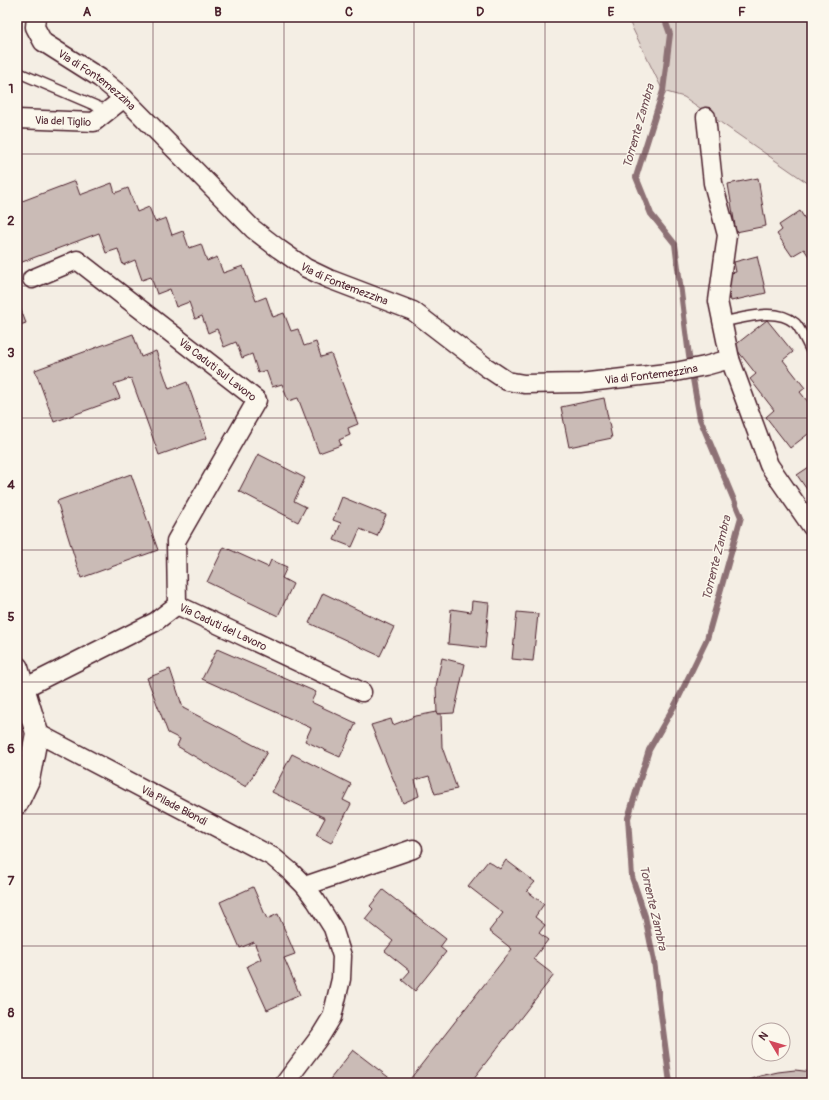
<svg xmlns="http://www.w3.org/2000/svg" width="829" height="1100" font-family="Pangolin,sans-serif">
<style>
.green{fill:#dbd0c9;stroke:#92787a}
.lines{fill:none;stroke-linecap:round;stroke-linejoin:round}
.stream{stroke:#8d7174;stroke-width:6}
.building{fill:#cabbb6;stroke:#4a1f2b}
.service-casing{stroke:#4a1f2b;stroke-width:12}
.minor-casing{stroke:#4a1f2b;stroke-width:21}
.tertiary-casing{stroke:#4a1f2b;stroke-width:25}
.service{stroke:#fbf7ec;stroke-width:9}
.minor{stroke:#fbf7ec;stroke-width:18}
.tertiary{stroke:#fbf7ec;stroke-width:22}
.grid{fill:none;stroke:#4a1f2b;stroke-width:1;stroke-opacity:0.55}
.labels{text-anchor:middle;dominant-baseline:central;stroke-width:3;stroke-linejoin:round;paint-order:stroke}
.street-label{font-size:11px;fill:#4a1f2b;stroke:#fbf7ec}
.water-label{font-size:12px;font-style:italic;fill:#714f56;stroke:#fbf7ec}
.neatline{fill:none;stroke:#4a1f2b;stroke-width:1.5}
.grid-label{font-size:13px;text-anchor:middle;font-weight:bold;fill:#4a1f2b}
</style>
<rect width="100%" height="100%" fill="#f4eee4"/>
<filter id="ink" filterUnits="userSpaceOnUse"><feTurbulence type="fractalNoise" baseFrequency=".025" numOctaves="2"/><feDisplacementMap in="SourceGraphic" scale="8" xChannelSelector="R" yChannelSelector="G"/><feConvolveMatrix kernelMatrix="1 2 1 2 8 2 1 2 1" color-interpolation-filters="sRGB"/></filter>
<g filter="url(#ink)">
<path class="green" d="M627,17H812V186L684,97L663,91Z"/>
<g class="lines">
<path class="stream" d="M664,17L670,34L663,91L636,177L651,214L675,244L689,356L700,419L741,517L707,639L676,703L649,750L628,818L632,877L645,916L654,961L670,1083"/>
</g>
<g class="building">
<path d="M758,178L766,226L736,232L728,184Z"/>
<path d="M75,181L80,195L112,183L115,193L128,188L137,212L149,207L155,222L166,218L172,235L183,231L189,248L201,244L207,261L217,257L223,273L243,266L256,301L266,297L273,317L284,313L291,331L298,329L304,346L316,342L321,357L331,354L358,424L348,428L350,435L339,440L341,445L319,453L298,398L288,401L282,384L272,387L266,370L258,373L252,354L242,358L236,342L224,347L217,329L208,333L202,316L195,319L189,302L176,307L170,289L157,294L151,277L142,280L135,260L123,265L118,249L106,253L99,233L17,264V203Z"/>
<path d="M800,211L812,230V261L804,249L792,256L777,234L782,230L779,225Z"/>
<path d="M757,256L766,293L731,301L725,274L736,272L734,262Z"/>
<path d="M17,300L26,323L17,326Z"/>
<path d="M767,320L793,352L783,360L805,388L800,392L812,407V431L790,448L766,417L774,410L750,379L756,374L734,346Z"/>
<path d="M133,334L141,357L156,351L169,389L187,382L207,438L159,455L131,378L114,384L120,398L54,422L35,370Z"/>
<path d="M604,398L612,438L569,447L561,407Z"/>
<path d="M258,454L305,478L294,501L306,507L298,522L239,491Z"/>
<path d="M812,465V497L797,475Z"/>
<path d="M131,474L158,550L81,578L57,501Z"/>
<path d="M342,497L386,515L377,536L360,529L352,547L334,540L341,523L333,520Z"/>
<path d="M224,547L268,567L271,560L287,567L282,578L293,584L278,616L207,582Z"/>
<path d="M323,593L394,627L380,656L309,623Z"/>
<path d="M472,601L489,603L485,648L448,644L451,609L471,612Z"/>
<path d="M517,612L538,614L533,661L512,659Z"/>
<path d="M217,649L316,692L311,702L356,723L340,757L305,741L311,728L202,679Z"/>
<path d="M442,658L465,664L454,713L437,714L436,686Z"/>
<path d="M170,669L183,708L267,752L246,787L177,746L180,739L168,733L147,678Z"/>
<path d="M437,712V714H441L442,747L457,789L435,794L429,776L415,780L419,796L403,803L371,725L391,719L393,725L416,716Z"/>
<path d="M292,754L351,784L343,800L351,804L331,843L316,835L325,818L272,792Z"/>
<path d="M506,860L535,882L527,891L544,904L535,917L545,925L539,933L548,940L533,959L554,975L470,1083H407L512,949L489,931L503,913L468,886L488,861L500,869Z"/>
<path d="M253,887L267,919L278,914L295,954L284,958L300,995L267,1010L247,966L261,959L254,942L240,948L220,902Z"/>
<path d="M383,890L446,939L440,947L446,952L415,991L402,980L410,971L385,951L393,941L365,919L373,909L370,906Z"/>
<path d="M353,1050L396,1083H327Z"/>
<path d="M795,1070L812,1072V1083H742L760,1076L778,1072Z"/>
</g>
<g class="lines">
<defs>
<g id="service">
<path d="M17,72L108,111"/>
<path d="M723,322C744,318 776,307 795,323C800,327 808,346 812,353"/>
</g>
<g id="minor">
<path id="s1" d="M36,17L35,27L43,42L100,78L124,98L253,229L279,249L306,268L329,279L413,311L486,367L507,381L524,384L580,383L675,372L705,366L730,359"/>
<path d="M706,117L713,183L727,235L718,301L730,359L769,465L812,527"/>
<path id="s2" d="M17,119L94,122L124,98"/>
<path id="s3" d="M32,279L77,260L257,400L176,541L177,605"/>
<path id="s4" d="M177,605L362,692"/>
<path d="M24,688L155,622L177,605"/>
<path id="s5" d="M37,733L273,857L291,872L305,886L316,901L333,928L342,956L341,979L332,1017L321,1035L285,1083"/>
<path d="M305,886L413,849"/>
</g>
<path id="tertiary" d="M17,668L37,733L28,780L17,803"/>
</defs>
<use href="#service" class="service-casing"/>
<use href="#minor" class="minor-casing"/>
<use href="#tertiary" class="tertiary-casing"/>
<use href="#service" class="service"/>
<use href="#minor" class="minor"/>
<use href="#tertiary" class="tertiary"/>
</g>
</g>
<path class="grid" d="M153,17V1083M284,17V1083M414,17V1083M545,17V1083M676,17V1083M17,154H812M17,286H812M17,418H812M17,550H812M17,682H812M17,814H812M17,946H812"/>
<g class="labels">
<g class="street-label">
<text stroke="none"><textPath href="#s1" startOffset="93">Via di Fontemezzina</textPath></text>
<text stroke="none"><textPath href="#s2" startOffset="46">Via del Tiglio</textPath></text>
<text stroke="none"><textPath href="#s1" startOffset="417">Via di Fontemezzina</textPath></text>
<text stroke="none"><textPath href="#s3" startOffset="227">Via Caduti sul Lavoro</textPath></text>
<text stroke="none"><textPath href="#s1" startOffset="753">Via di Fontemezzina</textPath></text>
<text stroke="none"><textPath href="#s4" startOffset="51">Via Caduti del Lavoro</textPath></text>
<text stroke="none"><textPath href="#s5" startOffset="155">Via Pilade Biondi</textPath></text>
</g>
<g class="water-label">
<text transform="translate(639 126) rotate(-74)">Torrente Zambra</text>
<text transform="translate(717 558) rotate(-76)">Torrente Zambra</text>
<text transform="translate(653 908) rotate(77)">Torrente Zambra</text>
</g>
</g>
<rect width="829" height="1100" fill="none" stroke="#fbf7ec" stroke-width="44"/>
<g transform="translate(771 1042) rotate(308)"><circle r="19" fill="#fbf7ec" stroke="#b4a19f"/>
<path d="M0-3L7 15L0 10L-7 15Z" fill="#d1495b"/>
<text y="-6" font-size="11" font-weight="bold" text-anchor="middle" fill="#4a1f2b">N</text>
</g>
<rect x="22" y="22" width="785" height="1056" class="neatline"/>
<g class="grid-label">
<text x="87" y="16">A</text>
<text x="218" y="16">B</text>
<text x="349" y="16">C</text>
<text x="480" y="16">D</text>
<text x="611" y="16">E</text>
<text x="742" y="16">F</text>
<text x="11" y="93">1</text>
<text x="11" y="225">2</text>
<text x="11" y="357">3</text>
<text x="11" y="489">4</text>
<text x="11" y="621">5</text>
<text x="11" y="753">6</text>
<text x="11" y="885">7</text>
<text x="11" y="1017">8</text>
</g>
</svg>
